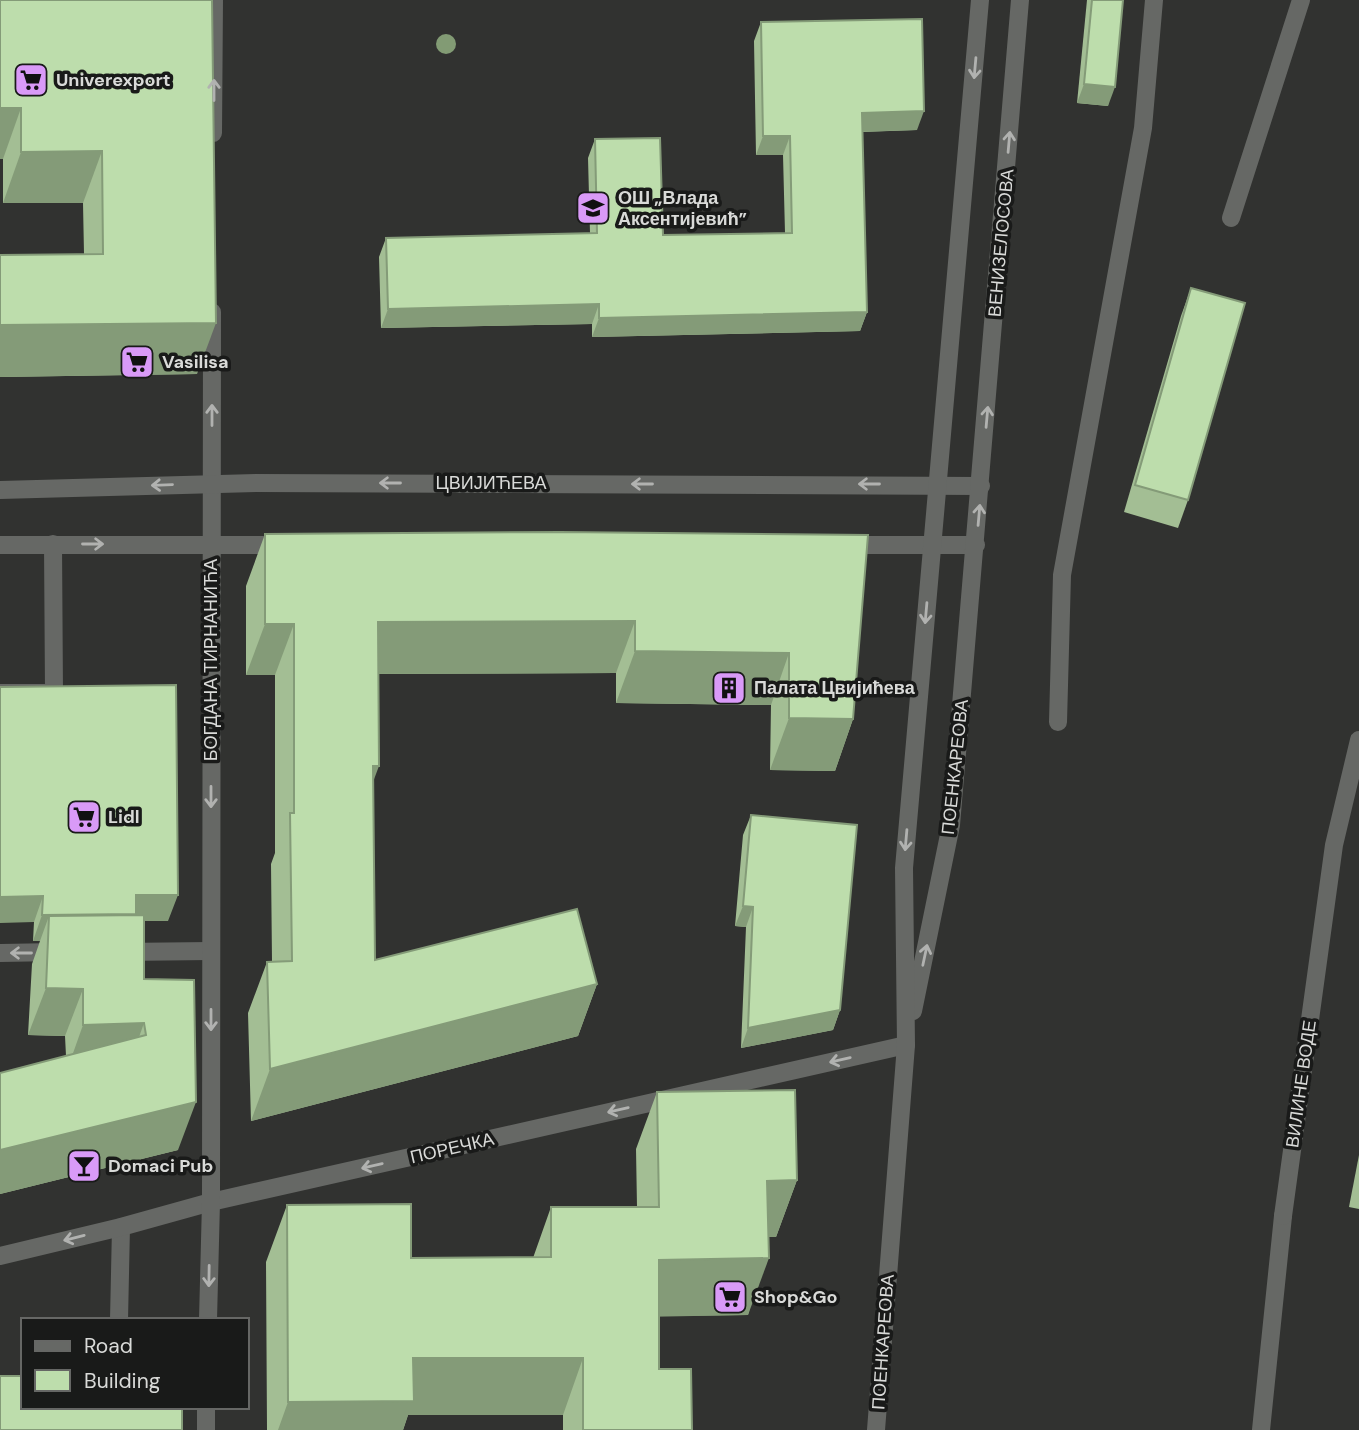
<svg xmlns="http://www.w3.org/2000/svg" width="1359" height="1430" font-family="'DM Sans',sans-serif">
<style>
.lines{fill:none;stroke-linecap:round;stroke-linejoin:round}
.service{stroke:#666865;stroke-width:18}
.minor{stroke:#666865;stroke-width:18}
.tertiary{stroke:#666865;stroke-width:18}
.tree{fill:#829b74}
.wall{fill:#a3be94}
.shaded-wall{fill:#849b78}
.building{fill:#bdddac;stroke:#849b78;stroke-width:2}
.oneway{stroke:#b1b2b0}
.labels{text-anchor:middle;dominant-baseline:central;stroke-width:7;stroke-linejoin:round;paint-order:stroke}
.poi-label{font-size:18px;font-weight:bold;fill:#d9dad8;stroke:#191a19;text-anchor:start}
.street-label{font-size:18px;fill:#d9dad8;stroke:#191a19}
</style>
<rect width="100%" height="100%" fill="#313230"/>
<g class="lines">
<g class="service">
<path d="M1231,218L1301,0"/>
<path d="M0,693H54L53,544"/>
<path d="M1058,722L1062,575L1143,128L1154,0"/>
<path d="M119,1320L121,1227"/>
<path d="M1261,1430L1283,1216"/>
</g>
<g class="minor">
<path d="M213,133L214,0"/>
<path d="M120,952L211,951"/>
<path d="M0,953L57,952"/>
<path d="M1283,1216L1334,845L1359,740"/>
<path d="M0,1256L121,1227L211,1202L906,1045"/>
<path d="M208,1320L211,1202L212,312"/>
<path d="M206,1430V1407"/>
</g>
<g class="tertiary">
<path d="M0,490L256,483L981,486"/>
<path d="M0,545H283"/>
<path d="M846,545H976"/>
<path d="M913,1011L951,825L1020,0"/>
<path d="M876,1430L906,1045L904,868L980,0"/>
</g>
</g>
<circle class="tree" cx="446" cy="44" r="10"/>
<g class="wall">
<path d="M0,0H212L197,374L0,377V255L84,254L83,203H3V159H0Z"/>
<path d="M1087,0H1123L1108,106L1077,103Z"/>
<path d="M761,22L917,130L862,132L867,312L860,331L592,337V324L381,328L379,257L386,238L590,233L588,158L595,139L663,235L785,233L783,155H756L754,41Z"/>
<path d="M1191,288L1188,500L1178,528L1124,512L1181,316Z"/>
<path d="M265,534L868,535L853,719L835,771L770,770L771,705L616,703V673L378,674L373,782L375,960L597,984L578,1036L251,1121L248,1013L267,962H272L271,864L275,853V675H246V586Z"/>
<path d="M0,687L168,921H144V979L178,1150L0,1194V1073L66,1056L65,1036L28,1035L32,964L40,941H33L34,922Z"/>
<path d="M751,815L840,1010L833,1030L741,1048L746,927L735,926L743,835Z"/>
<path d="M657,1092L797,1180L776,1237H768L748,1315L659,1316V1369L692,1430H563V1415H408L403,1430H267L266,1262L287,1205L411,1258H533L551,1207H637L636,1149Z"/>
<path d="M1359,1155V1209L1349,1207Z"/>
</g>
<g class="shaded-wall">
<path d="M1084,84L1115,87L1108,106L1077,103Z"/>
<path d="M0,108H21L3,159H0Z"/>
<path d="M924,111L917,130L855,132L862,113Z"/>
<path d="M763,136H790L783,155H756Z"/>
<path d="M102,151L83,203H3L21,152Z"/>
<path d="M599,304L592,324L381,328L388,309Z"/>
<path d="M867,312L860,331L592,337L599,318Z"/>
<path d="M216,323L197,374L0,377V325Z"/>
<path d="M635,621L616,673L359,674L378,622Z"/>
<path d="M265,624H294L275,675H246Z"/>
<path d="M635,651L789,653L771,705L616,703Z"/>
<path d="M789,718L853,719L835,771L770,770Z"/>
<path d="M373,766H379L360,817Z"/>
<path d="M136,895H178L168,921H134L49,916L40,941H33L42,915Z"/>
<path d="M43,896L34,922L0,923V897Z"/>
<path d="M743,906L753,907L746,927L735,926Z"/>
<path d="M597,984L578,1036L251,1121L270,1069Z"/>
<path d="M46,988L83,989L65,1036L28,1035Z"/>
<path d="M840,1010L833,1030L741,1048L748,1028Z"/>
<path d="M144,1023L127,1071L66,1073L83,1025Z"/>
<path d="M196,1102L178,1150L0,1194V1150Z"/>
<path d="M797,1180L776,1237H747L767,1181Z"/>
<path d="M769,1258L748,1315L639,1317L659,1260Z"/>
<path d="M413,1358H583L563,1415H408L403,1430H278L288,1402Z"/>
</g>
<g class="building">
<path d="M0,0H212L216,323L0,325V255L103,254L102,151L21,152V108H0Z"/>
<path d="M1092,0H1123L1115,87L1084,84Z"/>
<path d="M922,19L924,111L862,113L867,312L599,318V304L388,309L386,238L597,233L595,139L660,138L663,235L792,233L790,136H763L761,22Z"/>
<path d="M1191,288L1245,303L1188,500L1135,485Z"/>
<path d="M560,532L868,535L853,719L789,718V653L635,651V621L378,622L379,766H373L375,960L577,909L597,984L270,1069L267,962L292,961L290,813H294V624H265V534Z"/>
<path d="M176,685L178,895H136V914L42,915L43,896L0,897V687Z"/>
<path d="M751,815L857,825L840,1010L748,1028L753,907L743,906Z"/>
<path d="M144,915V979L194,980L196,1102L0,1150V1073L146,1035L144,1023L83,1025V989L46,988L49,916Z"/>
<path d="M795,1090L797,1180L767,1181L769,1258L659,1260V1369H691L692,1430H583V1358H413L414,1401L288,1402L287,1205L411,1204V1258L551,1257V1207H659L657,1092Z"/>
<path d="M0,1376H23V1407H182V1430H0Z"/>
</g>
<defs><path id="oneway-shaft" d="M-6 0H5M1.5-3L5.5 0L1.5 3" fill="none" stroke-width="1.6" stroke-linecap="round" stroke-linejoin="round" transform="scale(1.75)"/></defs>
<g class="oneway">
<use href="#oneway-shaft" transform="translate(975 68) rotate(95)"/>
<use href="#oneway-shaft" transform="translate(214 90) rotate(-90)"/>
<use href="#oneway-shaft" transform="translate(1009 142) rotate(-85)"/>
<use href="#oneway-shaft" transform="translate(212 415) rotate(-90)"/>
<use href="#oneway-shaft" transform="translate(987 417) rotate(-85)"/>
<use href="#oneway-shaft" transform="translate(390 483) rotate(-180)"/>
<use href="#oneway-shaft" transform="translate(642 484) rotate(-180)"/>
<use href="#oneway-shaft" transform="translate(869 484) rotate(-180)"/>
<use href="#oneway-shaft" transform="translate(162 485) rotate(178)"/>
<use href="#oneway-shaft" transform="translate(979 515) rotate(-85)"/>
<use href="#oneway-shaft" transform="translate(93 544)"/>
<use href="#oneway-shaft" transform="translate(926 613) rotate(95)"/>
<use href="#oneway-shaft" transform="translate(211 797) rotate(90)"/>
<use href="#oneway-shaft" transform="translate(906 840) rotate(95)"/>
<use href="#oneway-shaft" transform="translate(21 953) rotate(180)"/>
<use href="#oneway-shaft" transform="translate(925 955) rotate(-78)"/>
<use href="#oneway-shaft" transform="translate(211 1020) rotate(90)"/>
<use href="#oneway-shaft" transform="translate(840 1060) rotate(167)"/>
<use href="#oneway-shaft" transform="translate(618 1110) rotate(167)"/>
<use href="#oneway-shaft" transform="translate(372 1166) rotate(167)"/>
<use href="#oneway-shaft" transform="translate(74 1238) rotate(166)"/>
<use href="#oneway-shaft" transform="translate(209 1276) rotate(91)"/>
</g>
<defs>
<symbol id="supermarket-square" viewBox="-11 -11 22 22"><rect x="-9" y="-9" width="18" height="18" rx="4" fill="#d99af7" stroke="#191a19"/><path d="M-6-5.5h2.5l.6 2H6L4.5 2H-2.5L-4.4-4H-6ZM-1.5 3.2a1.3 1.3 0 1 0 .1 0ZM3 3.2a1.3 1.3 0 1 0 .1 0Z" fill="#111"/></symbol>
<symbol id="school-square" viewBox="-11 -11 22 22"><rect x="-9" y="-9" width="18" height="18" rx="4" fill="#d99af7" stroke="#191a19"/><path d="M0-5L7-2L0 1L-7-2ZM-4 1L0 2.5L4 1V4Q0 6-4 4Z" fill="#111"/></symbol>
<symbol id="building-square" viewBox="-11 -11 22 22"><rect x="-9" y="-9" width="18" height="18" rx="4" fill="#d99af7" stroke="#191a19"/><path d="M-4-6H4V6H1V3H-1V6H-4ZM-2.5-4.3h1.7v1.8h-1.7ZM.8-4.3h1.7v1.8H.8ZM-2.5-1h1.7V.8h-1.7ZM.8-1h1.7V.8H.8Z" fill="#111"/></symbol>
<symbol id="bar-square" viewBox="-11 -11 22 22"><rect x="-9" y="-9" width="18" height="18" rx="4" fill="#d99af7" stroke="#191a19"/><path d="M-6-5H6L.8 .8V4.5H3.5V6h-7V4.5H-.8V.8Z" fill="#111"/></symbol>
</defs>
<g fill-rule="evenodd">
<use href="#supermarket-square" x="12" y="61" width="38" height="38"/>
<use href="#school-square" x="574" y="189" width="38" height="38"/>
<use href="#supermarket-square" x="118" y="343" width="38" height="38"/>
<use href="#building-square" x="710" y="669" width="38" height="38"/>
<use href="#supermarket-square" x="65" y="798" width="38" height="38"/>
<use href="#bar-square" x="65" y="1147" width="38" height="38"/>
<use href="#supermarket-square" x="711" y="1278" width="38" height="38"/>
</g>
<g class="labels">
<g class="poi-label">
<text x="56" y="80">Univerexport</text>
<text x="618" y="198">ОШ „Влада<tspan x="618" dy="21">Аксентијевић”</tspan></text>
<text x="162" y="362">Vasilisa</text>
<text x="754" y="688">Палата Цвијићева</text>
<text x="108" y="817">Lidl</text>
<text x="108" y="1166">Domaci Pub</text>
<text x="754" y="1297">Shop&amp;Go</text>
</g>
<g class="street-label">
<text transform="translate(1001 243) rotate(-85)">ВЕНИЗЕЛОСОВА</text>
<text x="491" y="483">ЦВИЈИЋЕВА</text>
<text transform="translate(211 660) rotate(-90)">БОГДАНА ТИРНАНИЋА</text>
<text transform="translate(955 767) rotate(-84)">ПОЕНКАРЕОВА</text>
<text transform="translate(1301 1084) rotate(-82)">ВИЛИНЕ ВОДЕ</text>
<text transform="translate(452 1148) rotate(-13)">ПОРЕЧКА</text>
<text transform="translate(883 1342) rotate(-86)">ПОЕНКАРЕОВА</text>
</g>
</g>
<rect x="21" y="1318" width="228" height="91" fill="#191a19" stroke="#666765" stroke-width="2"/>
<rect x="35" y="1341" width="35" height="10" fill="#666865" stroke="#666765" stroke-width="2"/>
<text x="84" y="1353" font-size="21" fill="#d9dad8">Road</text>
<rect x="35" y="1370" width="35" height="21" fill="#bdddac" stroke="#666765" stroke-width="2"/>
<text x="84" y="1388" font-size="21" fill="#d9dad8">Building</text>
</svg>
